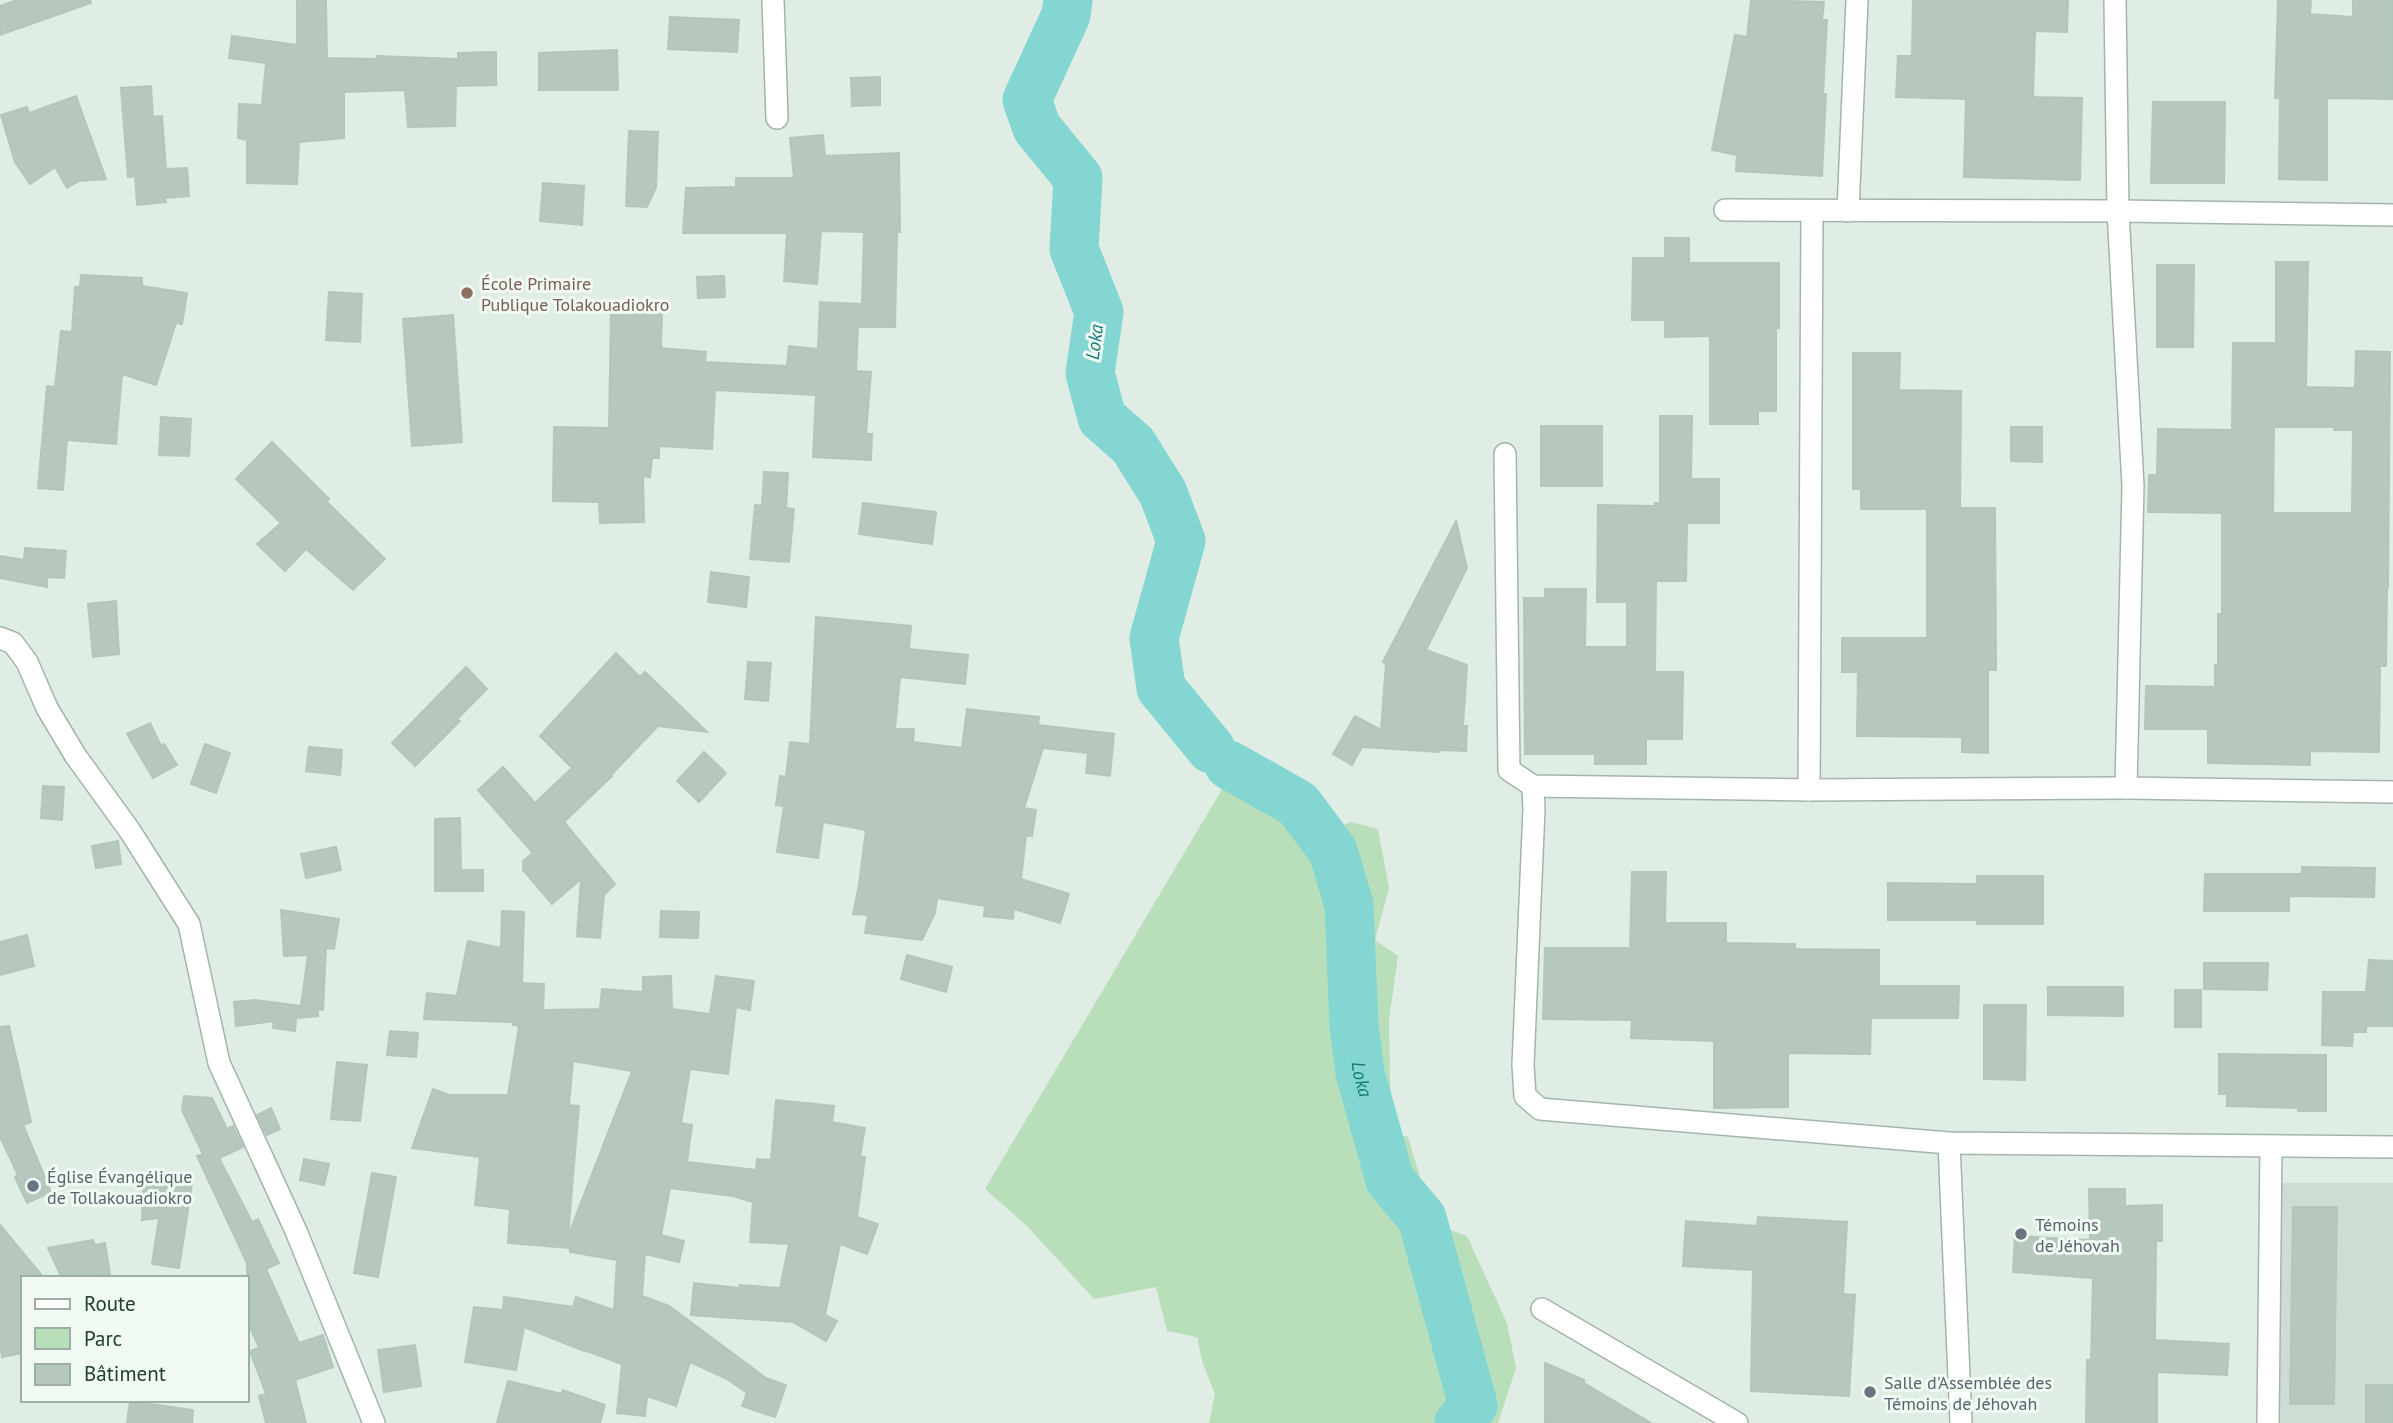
<svg xmlns="http://www.w3.org/2000/svg" width="2393" height="1423" font-family="'PT Sans',sans-serif">
<style>
.built{fill:#cfdcd3}
.green{fill:#b8dfba}
.lines{fill:none;stroke-linecap:round;stroke-linejoin:round}
.river{stroke:#84d6d2;stroke-width:49}
.building{fill:#b6c7bd;stroke:#b2c7ba;stroke-width:2;fill-rule:evenodd}
.street-casing{stroke:#a3b5ab;stroke-width:24}
.street{stroke:#fff;stroke-width:21}
.education-dot{fill:#8d6e63;stroke:#f1f9f3;stroke-width:2.5}
.worship-dot{fill:#6b7280;stroke:#f1f9f3;stroke-width:2.5}
.labels{text-anchor:middle;dominant-baseline:central;stroke-width:6;stroke-linejoin:round;paint-order:stroke}
.education-label{font-size:18px;fill:#785e54;stroke:#f1f9f3;text-anchor:start}
.worship-label{font-size:18px;fill:#5b616d;stroke:#f1f9f3;text-anchor:start}
.water-label{font-size:19px;font-style:italic;fill:#157a77;stroke:#f1f9f3}
</style>
<rect width="100%" height="100%" fill="#e0ede5"/>
<path class="built" d="M2278,1183H2393V1423H2275Z"/>
<path class="green" d="M1228,779L1271,802L1320,834L1351,822L1378,829L1389,888L1375,940L1398,956L1389,1020L1391,1132L1408,1137L1434,1224L1467,1236L1507,1323L1516,1368L1498,1423H1209L1215,1394L1203,1364L1197,1337L1167,1331L1156,1287L1094,1299L1026,1225L985,1189Z"/>
<g class="lines">
<g class="river">
<path d="M1068,0L1066,15L1027,100L1037,128L1078,178L1074,249L1099,312L1090,373L1102,418L1133,445L1163,493L1181,541L1154,638L1161,688L1211,749"/>
<path id="s1" d="M1229,765L1298,804L1333,851L1349,905L1354,1026L1360,1073L1390,1180L1422,1218L1473,1405L1459,1423"/>
</g>
</g>
<g class="building">
<path d="M17,0H90L91,3L0,35V6Z"/>
<path d="M297,0H326L327,58L377,59V56L458,59V53L496,52V85L456,86L455,126L408,127L405,90L344,92V138L299,142L297,184L247,183V140L238,138L239,104L262,105L266,63L229,58L232,36L297,45Z"/>
<path d="M1751,0L1824,2L1822,20H1827L1823,94H1826L1822,176L1736,171L1737,155L1712,150L1735,35L1747,37Z"/>
<path d="M1913,0H2068L2067,32L2035,31L2033,97L2082,98L2080,180L1964,177L1966,99L1896,97L1898,56H1912Z"/>
<path d="M2278,0H2311L2310,14L2353,17V0H2393V99L2327,98V180L2279,179L2280,98H2275Z"/>
<path d="M670,17L739,20L737,52L668,49Z"/>
<path d="M617,50L618,90H539V53Z"/>
<path d="M880,77V105L852,106L851,78Z"/>
<path d="M151,86L153,117L162,116L166,169L187,168L189,196L165,198L166,202L137,205L135,176L128,177L121,88Z"/>
<path d="M76,96L106,179L79,181L67,188L55,167L30,184L15,162L1,115L27,107L29,113Z"/>
<path d="M2153,102H2225L2224,183H2151Z"/>
<path d="M629,131L658,132L656,187L647,207L626,206Z"/>
<path d="M823,135L825,156L899,153L900,232H897L895,327H858L856,371L871,372L866,434H872L871,460L813,457L816,395L715,390L712,449L659,446V458H652L650,477L643,476L644,522L600,523L599,502L553,501L554,427L609,428L611,310L662,311L661,348L706,352L705,362L787,366L789,346L818,349L820,302L862,304L864,232L821,231L817,284L784,281L787,233H683L686,188L736,187V178H794L790,138Z"/>
<path d="M543,183L584,186L582,225L540,221Z"/>
<path d="M1665,238H1689V263H1779V328H1776V411H1758V424H1710V336L1665,337V320H1632L1633,258H1665Z"/>
<path d="M2276,262H2308L2306,387L2355,388L2356,351L2390,352L2388,587H2387L2386,666H2380L2379,752L2310,751V765L2208,763V729H2145L2146,686L2215,687V665H2218V614H2222V513L2148,512L2149,475H2157L2158,429L2232,430L2233,343H2276ZM2274,427H2334V430H2353L2352,513H2273Z"/>
<path d="M2157,265H2194L2193,347H2157Z"/>
<path d="M81,275L142,278V286L187,293L182,324L176,323L156,385L122,374L116,444L67,440L63,490L38,488L47,386L55,387L61,331L72,332L75,287H80Z"/>
<path d="M724,276L725,297L698,298L697,277Z"/>
<path d="M329,292L362,294L360,342L326,340Z"/>
<path d="M453,315L462,442L412,446L403,319Z"/>
<path d="M1853,353H1900L1899,390L1961,391L1960,508H1995L1996,670H1988V753L1962,752V737L1857,736L1858,672H1842V638H1927V509H1861V489H1853Z"/>
<path d="M1660,416H1692L1691,479H1719V523H1687L1686,581H1656L1655,672H1683L1682,739H1646V764H1595V754H1525L1524,598H1545V589H1586L1585,647H1627V602H1597L1598,505L1655,506V503H1660Z"/>
<path d="M161,417L191,419L189,456L159,455Z"/>
<rect x="1541" y="426" width="61" height="60"/>
<path d="M2011,427H2042V462L2011,461Z"/>
<path d="M272,442L329,499L327,502L385,559L353,590L306,549L285,571L257,544L281,523L236,479Z"/>
<path d="M764,472L788,473L786,508L794,509L789,562L750,559L755,505L762,506Z"/>
<path d="M863,503L936,512L932,544L859,534Z"/>
<path d="M1456,521L1467,568L1426,650L1467,665L1463,726H1467L1466,751L1439,750V752L1362,747L1352,765L1333,754L1355,716L1381,730L1386,664L1383,662Z"/>
<path d="M25,548L66,551L64,578L47,577V587L0,578V556L24,560Z"/>
<path d="M711,572L749,577L746,607L708,602Z"/>
<path d="M116,601L119,654L93,657L88,604Z"/>
<path d="M816,617L911,626L909,649L968,655L965,684L900,677L895,729H914L913,742L962,748L967,709L1039,717L1038,725L1114,734L1110,776L1086,773L1088,753L1043,748L1024,808L1036,810L1032,836H1026L1021,879L1069,894L1060,923L1014,909L1013,919L984,916L985,906L937,898L935,913L922,940L865,933L868,915L853,914L859,885L866,830L823,822L818,858L777,852L784,806L776,805L780,776L786,777L790,742L810,744Z"/>
<path d="M616,653L640,677L645,672L707,732L658,726L611,775L612,776L564,822L615,884L604,895L600,938L577,936L581,879L552,904L523,870V861L533,853L478,790L503,767L535,803L572,768L540,736Z"/>
<path d="M748,662L771,663L768,701L745,699Z"/>
<path d="M466,667L487,689L457,719L460,721L415,766L392,743Z"/>
<path d="M150,723L161,746L164,744L177,765L153,778L127,734Z"/>
<path d="M205,744L230,753L216,793L191,784Z"/>
<path d="M309,747L342,750L340,775L306,771Z"/>
<path d="M704,752L726,773L699,802L677,781Z"/>
<path d="M43,786L64,787L62,820L41,818Z"/>
<path d="M460,818L461,870H483V891H435V819Z"/>
<path d="M118,841L121,864L96,868L92,846Z"/>
<path d="M336,847L341,870L306,878L301,854Z"/>
<path d="M2302,867L2375,868L2374,897L2289,896V911H2204L2205,874H2302Z"/>
<path d="M1632,872H1666L1665,923H1726V943L1795,944V949L1879,950V986H1959L1958,1018H1871L1870,1054L1788,1053V1107L1714,1108V1041L1631,1038L1632,1020L1543,1019L1545,948H1630Z"/>
<path d="M1977,876H2043V924H1977V920H1888V883L1977,884Z"/>
<path d="M281,910L339,919L334,949L326,948L323,1010L318,1009V1016L296,1018L295,1031L273,1028L274,1021L236,1026L234,1002L255,1000L301,1006L308,955L284,956Z"/>
<path d="M502,911L524,912L522,983L544,984L543,1010L600,1009L602,989L643,992V977L671,976L672,1009L710,1014L716,976L754,981L750,1010L736,1007L728,1074L690,1069L681,1123L692,1125L687,1162L756,1170L757,1159L771,1160L776,1100L834,1106L832,1122L865,1128L860,1156L865,1157L857,1217L878,1224L867,1254L840,1244L825,1315L837,1321L826,1341L793,1322L691,1315L694,1283L740,1288V1285L780,1288L789,1244L750,1242L753,1202L733,1196L670,1188L661,1235L684,1241L679,1262L645,1254L642,1296L669,1306L766,1378L786,1385L775,1417L742,1406L747,1393L727,1379L690,1362L676,1406L647,1396L645,1416L617,1413L622,1364L584,1350V1351L524,1327L516,1370L465,1362L474,1307L503,1310L504,1297L573,1307L576,1297L614,1310L617,1260L570,1252V1248L508,1243L510,1209L475,1205L480,1157L412,1148L433,1089L449,1095H508L519,1026L513,1025V1022L424,1019L427,993L457,996L468,941L501,948ZM573,1061L632,1071L568,1236L579,1106L569,1105Z"/>
<path d="M661,911L699,912L698,938L660,937Z"/>
<path d="M27,935L34,966L0,975V942Z"/>
<path d="M907,955L952,967L946,992L901,979Z"/>
<path d="M2369,960L2393,961V1026H2366V1032H2353L2352,1046L2322,1045L2323,992H2366Z"/>
<path d="M2204,963H2268L2267,990L2204,989Z"/>
<path d="M2048,987H2123V1016L2048,1015Z"/>
<rect x="2175" y="990" width="26" height="37"/>
<path d="M1984,1005H2026L2025,1080L1984,1079Z"/>
<path d="M9,1026L31,1122L23,1125L51,1192L27,1203L15,1177L18,1175L0,1137V1027Z"/>
<path d="M390,1031L418,1033L416,1057L387,1055Z"/>
<path d="M2219,1054L2326,1055V1111H2298V1108L2227,1106V1094H2219Z"/>
<path d="M337,1062L367,1065L360,1121L331,1119Z"/>
<path d="M184,1096L212,1098L227,1129L233,1126L243,1147L219,1158L252,1222L258,1219L279,1263L266,1269L299,1343L323,1335L333,1367L295,1380L306,1423H266L259,1396L266,1394L250,1351L259,1348L247,1320V1263L197,1156L203,1154L182,1110Z"/>
<path d="M271,1108L280,1129L267,1135L257,1115Z"/>
<path d="M304,1159L329,1164L324,1185L300,1180Z"/>
<path d="M372,1173L396,1177L378,1277L354,1273Z"/>
<path d="M143,1182L192,1184L179,1268L152,1264L159,1218L142,1220Z"/>
<path d="M2089,1189H2125V1206L2162,1205V1241H2156L2155,1340L2229,1344L2227,1375L2157,1372V1423H2086L2087,1360H2091L2093,1278L2013,1272L2015,1236L2090,1240Z"/>
<path d="M2293,1207H2337L2334,1404H2290Z"/>
<path d="M1758,1217L1847,1222L1843,1294L1855,1295L1849,1396L1751,1391L1753,1270L1683,1266L1686,1221L1757,1226Z"/>
<path d="M0,1225L44,1278H23V1353L2,1357L0,1342Z"/>
<path d="M93,1240L95,1245L105,1243L110,1274L82,1278H62L48,1248Z"/>
<path d="M415,1345L421,1386L384,1392L378,1350Z"/>
<path d="M1545,1363L1584,1380V1383L1651,1423H1545Z"/>
<path d="M508,1381L562,1394L563,1390L605,1405L600,1423H497Z"/>
<rect x="2366" y="1385" width="27" height="38"/>
<path d="M130,1401L193,1410L192,1423H127Z"/>
</g>
<g class="lines">
<defs>
<g id="street">
<path d="M773,0L777,118"/>
<path d="M2115,0L2118,211L2133,486L2126,788"/>
<path d="M1725,210L2118,211L2393,215"/>
<path d="M1848,211L1857,0"/>
<path d="M1505,454L1509,770L1533,786L1809,790L2126,788L2393,792"/>
<path d="M0,638L13,643L27,662L47,708L75,755L130,831L189,924L219,1063L296,1231L374,1423"/>
<path d="M1533,786L1534,809L1523,1065L1525,1096L1540,1109L1949,1143L2393,1147"/>
<path d="M1809,790L1812,211"/>
<path d="M1949,1143L1961,1423"/>
<path d="M1542,1309L1737,1423"/>
<path d="M2268,1423L2271,1146"/>
</g>
</defs>
<use href="#street" class="street-casing"/>
<use href="#street" class="street"/>
</g>
<circle class="education-dot" cx="467" cy="293" r="7"/>
<g class="worship-dot">
<circle cx="33" cy="1186" r="7"/>
<circle cx="2021" cy="1234" r="7"/>
<circle cx="1870" cy="1392" r="7"/>
</g>
<g class="labels">
<g class="education-label">
<text x="481" y="283">École Primaire<tspan x="481" dy="21">Publique Tolakouadiokro</tspan></text>
</g>
<g class="worship-label">
<text x="47" y="1176">Église Évangélique<tspan x="47" dy="21">de Tollakouadiokro</tspan></text>
<text x="2035" y="1224">Témoins<tspan x="2035" dy="21">de Jéhovah</tspan></text>
<text x="1884" y="1382">Salle d'Assemblée des<tspan x="1884" dy="21">Témoins de Jéhovah</tspan></text>
</g>
<g class="water-label">
<text transform="translate(1094 342) rotate(-82)">Loka</text>
<text stroke="none"><textPath href="#s1" startOffset="369">Loka</textPath></text>
</g>
</g>
<rect x="21" y="1276" width="228" height="126" fill="#f1f9f3" stroke="#9daea5" stroke-width="2"/>
<rect x="35" y="1299" width="35" height="10" fill="#ffffff" stroke="#9daea5" stroke-width="2"/>
<text x="84" y="1311" font-size="21" fill="#203e30">Route</text>
<rect x="35" y="1328" width="35" height="21" fill="#b8dfba" stroke="#9daea5" stroke-width="2"/>
<text x="84" y="1346" font-size="21" fill="#203e30">Parc</text>
<rect x="35" y="1364" width="35" height="21" fill="#b6c7bd" stroke="#9daea5" stroke-width="2"/>
<text x="84" y="1381" font-size="21" fill="#203e30">Bâtiment</text>
</svg>
